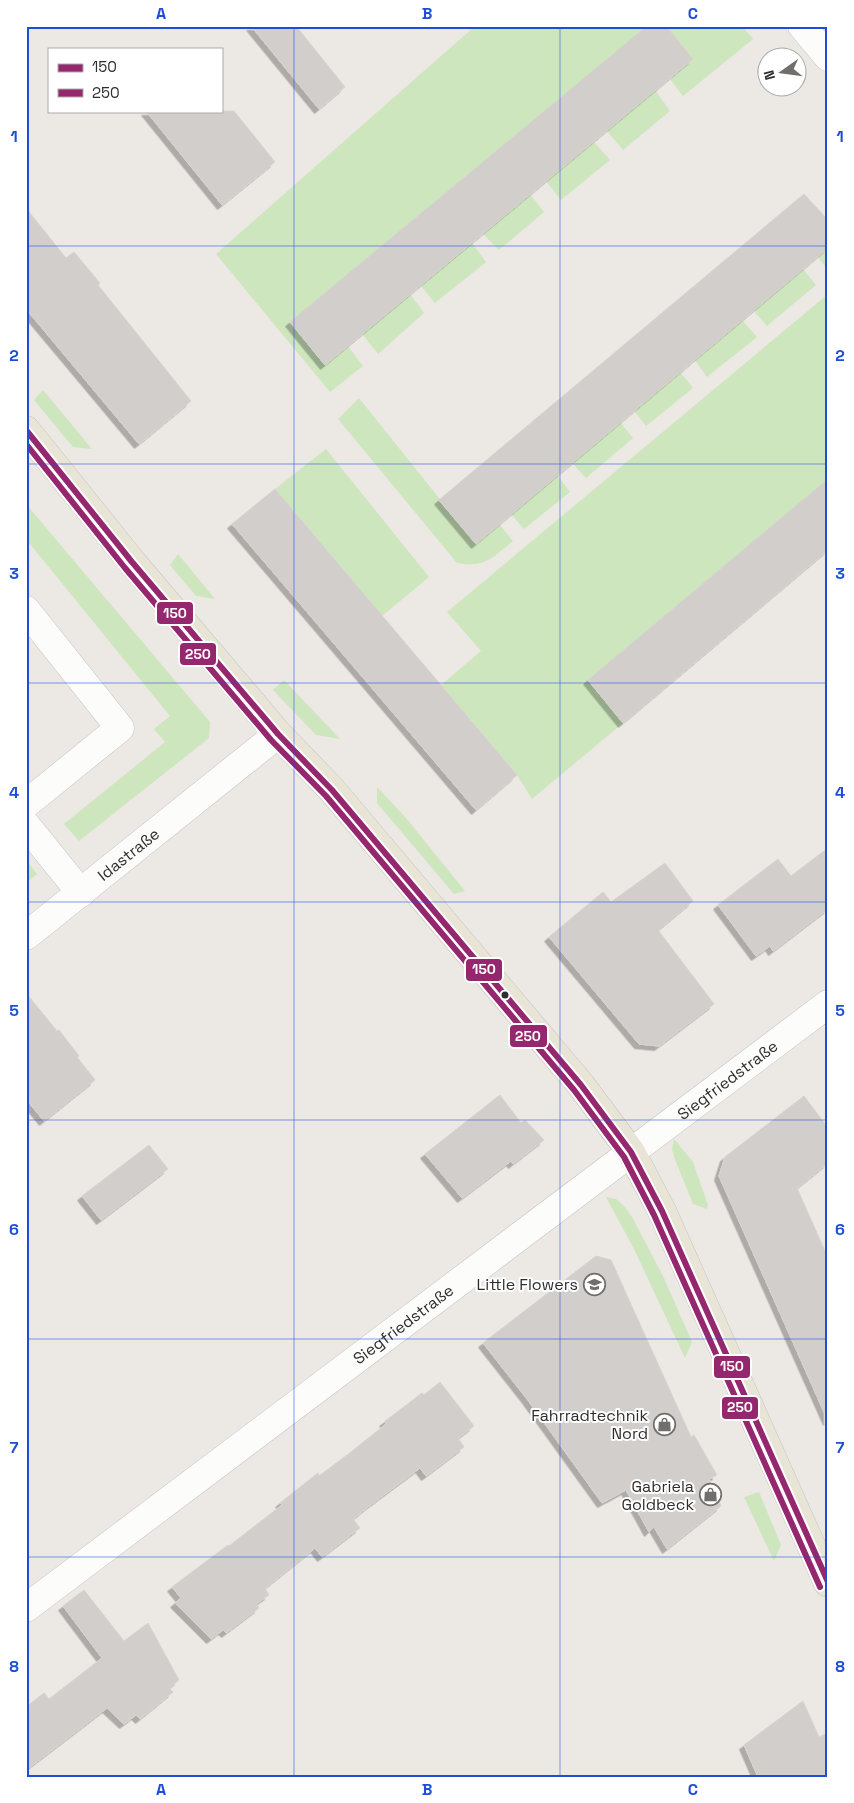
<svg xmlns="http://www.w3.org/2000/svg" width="854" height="1803" font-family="'Space Grotesk',sans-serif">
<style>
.green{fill:#cee6be}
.building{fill:#d1cecb;stroke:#d7d4d0;filter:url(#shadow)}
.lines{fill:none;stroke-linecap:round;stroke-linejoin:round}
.minor-casing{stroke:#c5c4c5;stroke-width:29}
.major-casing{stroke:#c6c5c4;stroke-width:29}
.minor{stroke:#fcfcfb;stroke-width:28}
.major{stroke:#e8e4d6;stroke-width:28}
.bus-1-casing{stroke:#fff;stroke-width:10}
.bus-2-casing{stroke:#fff;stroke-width:10}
.bus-1{stroke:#95276e;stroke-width:6}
.bus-2{stroke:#95276e;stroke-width:6}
.grid{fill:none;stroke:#1d4ed8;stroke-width:1;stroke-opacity:0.55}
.bus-dot{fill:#2e2e2e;stroke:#fff;stroke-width:2}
.labels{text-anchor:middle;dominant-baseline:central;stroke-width:4;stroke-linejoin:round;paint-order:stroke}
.street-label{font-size:16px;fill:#2e2e2e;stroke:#fff}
.poi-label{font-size:16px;fill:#2e2e2e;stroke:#fff;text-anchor:end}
.line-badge{stroke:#fff;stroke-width:2}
.badge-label{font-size:14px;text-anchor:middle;font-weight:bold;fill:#fff}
.neatline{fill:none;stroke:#1d4ed8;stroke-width:2}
.grid-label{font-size:16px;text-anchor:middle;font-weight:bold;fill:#1d4ed8}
</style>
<defs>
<filter id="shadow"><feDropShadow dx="-4.5" dy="4.5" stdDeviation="0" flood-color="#0004"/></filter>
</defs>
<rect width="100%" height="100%" fill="#ece8e4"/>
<g class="green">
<path d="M475,26H647L290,322L325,365L348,346L363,366L330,392L216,254Z"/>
<path d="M666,26H742L753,39L683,96L670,79L693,59Z"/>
<path d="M655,90L670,111L623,150L607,131Z"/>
<path d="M594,142L610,160L561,200L546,181Z"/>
<path d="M530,194L544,212L499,250L483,234Z"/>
<path d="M472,243L486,262L435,303L421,286Z"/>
<path d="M828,248V270L817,256Z"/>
<path d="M803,269L816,285L767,326L753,310Z"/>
<path d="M410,294L424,313L378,354L362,334Z"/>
<path d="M828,294V479L588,680L623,723L532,799L517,775L441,685L481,651L447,612Z"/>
<path d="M742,320L757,337L707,377L695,360Z"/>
<path d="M680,372L693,388L646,426L634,411Z"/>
<path d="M43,390L92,449L73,447L34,400Z"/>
<path d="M359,398L475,543L499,524L513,541C492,558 485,568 457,563L338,419Z"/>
<path d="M620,422L633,438L586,478L572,463Z"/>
<path d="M326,449L429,577L382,616L275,489Z"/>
<path d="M557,475L570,492L524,529L511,514Z"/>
<path d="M26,504L210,722L209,738L79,841L64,824L165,742L154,729L170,716L26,539Z"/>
<path d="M178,554L215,599L196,596L170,565Z"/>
<path d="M284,680L340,739L316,735L273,690Z"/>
<path d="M377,787L406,818L465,891L454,894L377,803Z"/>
<path d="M26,860L37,874L26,883Z"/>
<path d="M674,1139L693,1162L708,1205L707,1209L693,1204L674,1157L672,1149Z"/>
<path d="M606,1197L616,1199L623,1205L632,1217L663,1276L692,1342L685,1358L634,1249Z"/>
<path d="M759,1492L781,1545L774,1561L744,1497Z"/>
</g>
<g class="building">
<path d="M251,26H296L345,87L319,109Z"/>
<path d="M647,26H666L693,59L325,365L290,322Z"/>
<path d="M146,111H234L275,162L222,205Z"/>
<path d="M804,194L828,220V248L476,544L439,500Z"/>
<path d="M26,208L66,258L74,252L100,283L98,285L191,401L139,444L26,309Z"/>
<path d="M828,479V550L623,723L588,680Z"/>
<path d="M275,489L517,775L476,810L232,524Z"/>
<path d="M828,848V909L773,951L770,946L756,956L718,905L778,859L791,876Z"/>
<path d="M665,863L693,901L658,930L714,1004L659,1046L639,1044L549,937L603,892L611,902Z"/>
<path d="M26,993L57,1031L59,1030L79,1056L77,1057L95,1080L44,1121L26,1099Z"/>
<path d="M500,1095L521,1123L525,1120L544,1140L513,1164L511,1161L462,1198L425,1154Z"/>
<path d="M804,1096L828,1128V1163L797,1188L828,1258V1421L719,1176L725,1157Z"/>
<path d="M149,1145L168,1169L101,1220L82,1196Z"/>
<path d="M596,1256L611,1260L691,1437L694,1435L717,1475L709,1479L721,1506L667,1549L654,1527L649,1532L626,1490L602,1503L527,1399L483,1343Z"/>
<path d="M440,1382L474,1426L458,1438L464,1447L426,1476L420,1468L369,1506L353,1519L360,1528L322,1557L315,1548L265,1588L269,1595L256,1604L259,1608L226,1633L223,1630L211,1639L175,1603L181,1598L172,1587L228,1545L229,1546L282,1505L280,1503L318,1473L319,1476L351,1452L386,1424L384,1422L422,1393L424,1395Z"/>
<path d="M84,1590L124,1641L148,1623L179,1680L169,1688L173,1692L140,1719L136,1715L124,1724L107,1708L26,1770V1707L44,1693L49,1699L102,1658L63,1606Z"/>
<path d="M803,1701L819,1737L828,1733V1777H758L744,1745Z"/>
</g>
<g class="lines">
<defs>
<g id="minor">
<path d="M802,26L828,57"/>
<path d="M26,610L120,728L26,804"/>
<path d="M26,825L81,893"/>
<path id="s1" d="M26,936L278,734"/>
<path id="s2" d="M26,1608L828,1004"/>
</g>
<path id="major" d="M26,430L132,562L246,696L278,734L332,790L581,1085L631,1152L662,1211L828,1583"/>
</defs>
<use href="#minor" class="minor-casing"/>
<use href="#major" class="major-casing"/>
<use href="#minor" class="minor"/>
<use href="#major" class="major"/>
<defs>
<path id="bus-1" d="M26,430L132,562L278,734L332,790L581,1085L631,1152L662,1211L828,1582"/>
<path id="bus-2" d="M26,444L125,568L271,740L326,796L574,1090L624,1157L654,1215L820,1587"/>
</defs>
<use href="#bus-1" class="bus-1-casing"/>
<use href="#bus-2" class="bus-2-casing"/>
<use href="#bus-1" class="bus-1"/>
<use href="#bus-2" class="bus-2"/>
</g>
<path class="grid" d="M294,26V1777M560,26V1777M26,246H828M26,464H828M26,683H828M26,902H828M26,1120H828M26,1339H828M26,1557H828"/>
<defs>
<symbol id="school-ring" viewBox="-11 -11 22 22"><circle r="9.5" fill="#fff" stroke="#706f6e" stroke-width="1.5"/><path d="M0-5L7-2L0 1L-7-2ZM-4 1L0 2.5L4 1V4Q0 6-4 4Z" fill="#706f6e"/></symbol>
<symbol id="shop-ring" viewBox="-11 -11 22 22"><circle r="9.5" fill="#fff" stroke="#706f6e" stroke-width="1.5"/><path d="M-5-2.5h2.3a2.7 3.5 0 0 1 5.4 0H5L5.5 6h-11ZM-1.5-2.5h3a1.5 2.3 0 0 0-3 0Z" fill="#706f6e"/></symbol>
</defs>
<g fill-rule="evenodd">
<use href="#school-ring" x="582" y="1272" width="25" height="25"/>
<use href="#shop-ring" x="652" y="1412" width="25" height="25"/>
<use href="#shop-ring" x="698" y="1482" width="25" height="25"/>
</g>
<circle class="bus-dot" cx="505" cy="995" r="4.5"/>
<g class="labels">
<g class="street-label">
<text stroke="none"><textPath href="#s1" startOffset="131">Idastraße</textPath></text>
<text stroke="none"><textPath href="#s2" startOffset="878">Siegfriedstraße</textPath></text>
<text stroke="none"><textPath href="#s2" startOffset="472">Siegfriedstraße</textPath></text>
</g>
<g class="poi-label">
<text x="578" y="1284">Little Flowers</text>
<text x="648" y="1415">Fahrradtechnik<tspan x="648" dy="18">Nord</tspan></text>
<text x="694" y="1486">Gabriela<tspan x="694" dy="18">Goldbeck</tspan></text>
</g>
</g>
<g class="line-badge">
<rect x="156" y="601" width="38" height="24" rx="5" fill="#95276e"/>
<rect x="179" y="642" width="38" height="24" rx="5" fill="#95276e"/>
<rect x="465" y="958" width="38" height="24" rx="5" fill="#95276e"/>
<rect x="509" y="1024" width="39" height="24" rx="5" fill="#95276e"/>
<rect x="713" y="1355" width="38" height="24" rx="5" fill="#95276e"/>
<rect x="721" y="1396" width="38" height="24" rx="5" fill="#95276e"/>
</g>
<g class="badge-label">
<text x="175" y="618">150</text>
<text x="198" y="659">250</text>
<text x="484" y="974">150</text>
<text x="528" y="1041">250</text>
<text x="732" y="1371">150</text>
<text x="740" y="1412">250</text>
</g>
<rect width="854" height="1803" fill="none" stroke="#ffffff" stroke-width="55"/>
<rect x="48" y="48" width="175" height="65" fill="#ffffff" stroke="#ababab"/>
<rect x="58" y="64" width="25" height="8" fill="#95276e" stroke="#ababab"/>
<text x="92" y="72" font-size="15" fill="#2e2e2e">150</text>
<rect x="58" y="89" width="25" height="8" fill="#95276e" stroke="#ababab"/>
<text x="92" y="98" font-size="15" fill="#2e2e2e">250</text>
<g transform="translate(782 72) rotate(256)"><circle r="24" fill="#ffffff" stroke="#ababab"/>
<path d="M0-4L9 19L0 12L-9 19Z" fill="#706f6e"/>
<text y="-8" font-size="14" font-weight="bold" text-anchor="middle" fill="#2e2e2e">N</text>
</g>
<rect x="28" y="28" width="798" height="1748" class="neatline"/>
<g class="grid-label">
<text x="161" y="19">A</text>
<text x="427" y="19">B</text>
<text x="693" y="19">C</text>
<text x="14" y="142">1</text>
<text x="840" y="142">1</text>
<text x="14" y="361">2</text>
<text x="840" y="361">2</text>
<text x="14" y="579">3</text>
<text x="840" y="579">3</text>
<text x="14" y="798">4</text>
<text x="840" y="798">4</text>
<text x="14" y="1016">5</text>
<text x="840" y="1016">5</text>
<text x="14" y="1235">6</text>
<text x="840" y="1235">6</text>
<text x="14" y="1453">7</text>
<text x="840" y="1453">7</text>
<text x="14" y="1672">8</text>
<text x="840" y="1672">8</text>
<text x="161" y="1795">A</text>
<text x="427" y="1795">B</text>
<text x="693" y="1795">C</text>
</g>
</svg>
